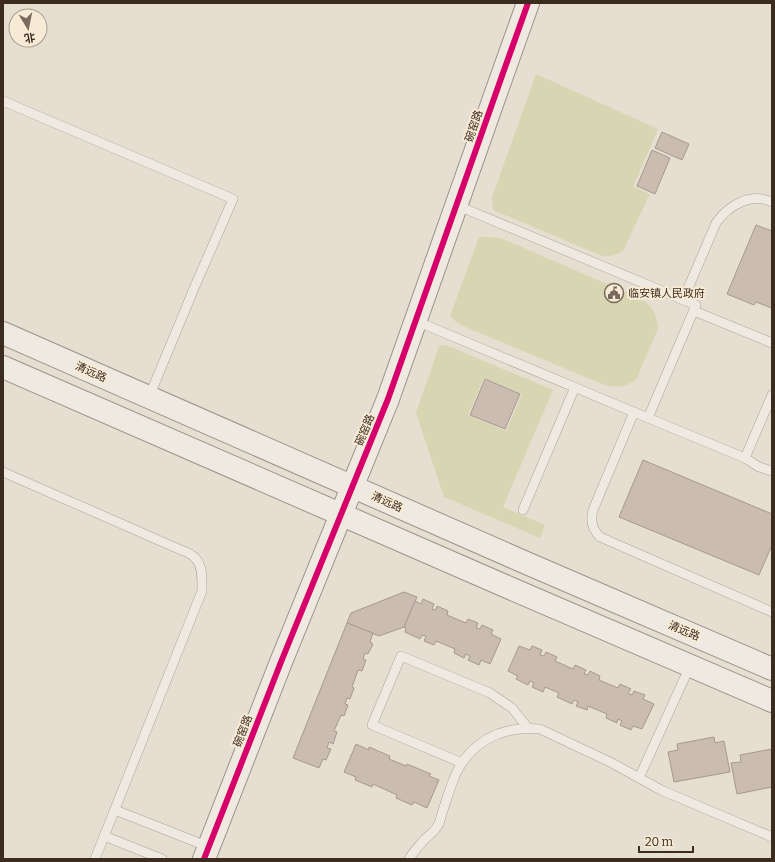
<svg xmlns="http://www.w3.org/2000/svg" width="775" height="862" font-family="Bitter,'Noto Sans SC',serif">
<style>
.green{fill:#d8d6b2;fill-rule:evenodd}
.building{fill:#cabcb0;stroke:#a7998f}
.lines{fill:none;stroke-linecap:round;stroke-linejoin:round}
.lane-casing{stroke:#aca398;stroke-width:10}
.secondary-casing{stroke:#9b9388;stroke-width:24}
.lane{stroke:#eee9e1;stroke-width:9}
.secondary{stroke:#eee9e1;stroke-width:22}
.cycleway-casing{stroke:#f7ebd6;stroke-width:8}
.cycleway{stroke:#d6006c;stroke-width:6}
.labels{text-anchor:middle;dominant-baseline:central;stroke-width:4;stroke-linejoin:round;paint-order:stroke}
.street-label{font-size:11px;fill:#3c2b1f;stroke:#f7ebd6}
.poi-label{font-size:11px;fill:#3c2b1f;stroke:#f7ebd6;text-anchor:start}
</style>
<rect width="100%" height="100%" fill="#e6ded0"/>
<g class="green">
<path d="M536,74L658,129L633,187L650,194L623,251C616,255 610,257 602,256L493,210L492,197Z"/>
<path d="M479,237H492L501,238L639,298C652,305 657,314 658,329L636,380C623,388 616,388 602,384L470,329L457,323L450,316Z"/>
<path d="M446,345L553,390L503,507L545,525L540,538L444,497L416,413L439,346ZM484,378L522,394L506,431L468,415Z"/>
</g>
<g class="building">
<path d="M662,132L689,144L682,160L655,148Z"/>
<path d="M652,150L670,158L655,194L637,186Z"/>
<path d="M756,225L772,231V308L756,302L754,305L727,294Z"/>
<path d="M485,379L520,394L505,429L470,415Z"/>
<path d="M643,460L772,514V545L759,575L619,517Z"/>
<path d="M404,592L417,597L404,627L379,636L347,623L351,613Z"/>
<path d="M423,599L434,604L432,609L436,610L437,606L448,611L447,615L466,623L468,619L478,623L476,628L480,629L482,625L493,630L491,634L501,639L490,664L481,660L479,665L468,660L470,656L466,654L464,658L454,653L455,649L436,641L434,645L424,641L426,636L422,635L420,639L405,632L406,628L404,627L415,601L421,604Z"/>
<path d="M347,623L373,633L370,642L373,644L368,654L365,653L363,659L366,660L362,671L358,670L352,687L354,688L350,699L347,698L345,704L348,705L344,716L341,715L334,731L337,732L333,744L329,742L327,748L331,749L326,760L323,759L319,768L293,758Z"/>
<path d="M519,646L530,650L532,646L542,650L540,655L544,656L546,652L557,657L555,661L573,669L575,665L586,670L584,674L588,675L590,671L600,676L599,680L618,688L620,684L631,689L628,693L632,695L634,691L645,695L643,699L654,704L642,729L633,726L631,730L620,725L622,721L618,719L617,723L606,718L607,714L588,706L587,710L576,706L578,702L574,700L572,704L557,697L559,693L545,687L543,692L532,687L534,683L530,681L528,685L516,679L518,676L508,671Z"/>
<path d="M714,737L715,743L724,741L730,772L674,782L668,752L678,750L677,744Z"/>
<path d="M356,744L369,750V747L390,756L389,759L406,766L407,764L431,774L429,776L439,780L427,808L414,802L412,805L396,798L397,795L373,784L372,787L355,780L356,777L344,772Z"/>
<path d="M772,749V787L737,794L731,763L741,762L740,755Z"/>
</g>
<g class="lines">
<defs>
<g id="lane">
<path d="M3,101L233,199L195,286L149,397"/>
<path d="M683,300L716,223C728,206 750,192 772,202"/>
<path d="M694,311L772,343"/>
<path d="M416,321L648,418L696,305L456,205"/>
<path d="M634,412L593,510C590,521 592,529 600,537L772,612"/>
<path d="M648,418L745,458L772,395"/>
<path d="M745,458L759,467L772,471"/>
<path d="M3,472L181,550C186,552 192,554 195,558C203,565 202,581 202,591L95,859"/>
<path d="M523,510L575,387"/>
<path d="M462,763L372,725L401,656L490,693L512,708L528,728"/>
<path d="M639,778L690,666"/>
<path d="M115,810L209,847"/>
<path d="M104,836L162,859"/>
<path d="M409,859C413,852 419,846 424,840C428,836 434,832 437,827C440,823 441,817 442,813C446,802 449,791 453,781C467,743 501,725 540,729L612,763L661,790L772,837"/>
</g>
<g id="secondary">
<path d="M3,333L524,562L772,669"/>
<path d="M3,367L512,589L772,701"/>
<path d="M204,859L281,662L388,399L503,73L528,3"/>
</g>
</defs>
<use href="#lane" class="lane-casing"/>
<use href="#secondary" class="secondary-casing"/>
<use href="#lane" class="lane"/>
<use href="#secondary" class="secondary"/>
<defs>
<path id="cycleway" d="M204,859L281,662L388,399L503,73L528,3"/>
</defs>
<use href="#cycleway" class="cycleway-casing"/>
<use href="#cycleway" class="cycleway"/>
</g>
<defs>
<symbol id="civic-ring" viewBox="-11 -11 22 22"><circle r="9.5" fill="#f7ebd6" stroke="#786a5d" stroke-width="1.5"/><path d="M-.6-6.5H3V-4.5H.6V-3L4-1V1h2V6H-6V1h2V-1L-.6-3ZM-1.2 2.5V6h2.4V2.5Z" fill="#786a5d"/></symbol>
</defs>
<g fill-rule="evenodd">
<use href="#civic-ring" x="603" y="282" width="22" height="22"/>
</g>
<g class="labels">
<g class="street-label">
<text transform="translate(474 126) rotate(-71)">碗窑路</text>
<text transform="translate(91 372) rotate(24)">清远路</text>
<text transform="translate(365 430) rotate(-68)">碗窑路</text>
<text transform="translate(387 502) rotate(24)">清远路</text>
<text transform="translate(684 631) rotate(23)">清远路</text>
<text transform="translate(243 731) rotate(-69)">碗窑路</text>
</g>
<g class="poi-label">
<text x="628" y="293">临安镇人民政府</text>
</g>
</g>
<rect width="775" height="862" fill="none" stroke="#3c2b1f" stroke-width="8"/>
<g transform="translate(28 28) rotate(170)"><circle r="19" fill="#f7ebd6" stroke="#ac9e8d"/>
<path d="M0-3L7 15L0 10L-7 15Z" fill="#786a5d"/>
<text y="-6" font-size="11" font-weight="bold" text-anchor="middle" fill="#3c2b1f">北</text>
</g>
<path d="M639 846v6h54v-6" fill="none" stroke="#3c2b1f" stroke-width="2"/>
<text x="645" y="846" font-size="12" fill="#3c2b1f" stroke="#f7ebd6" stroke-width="3" paint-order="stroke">20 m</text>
</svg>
